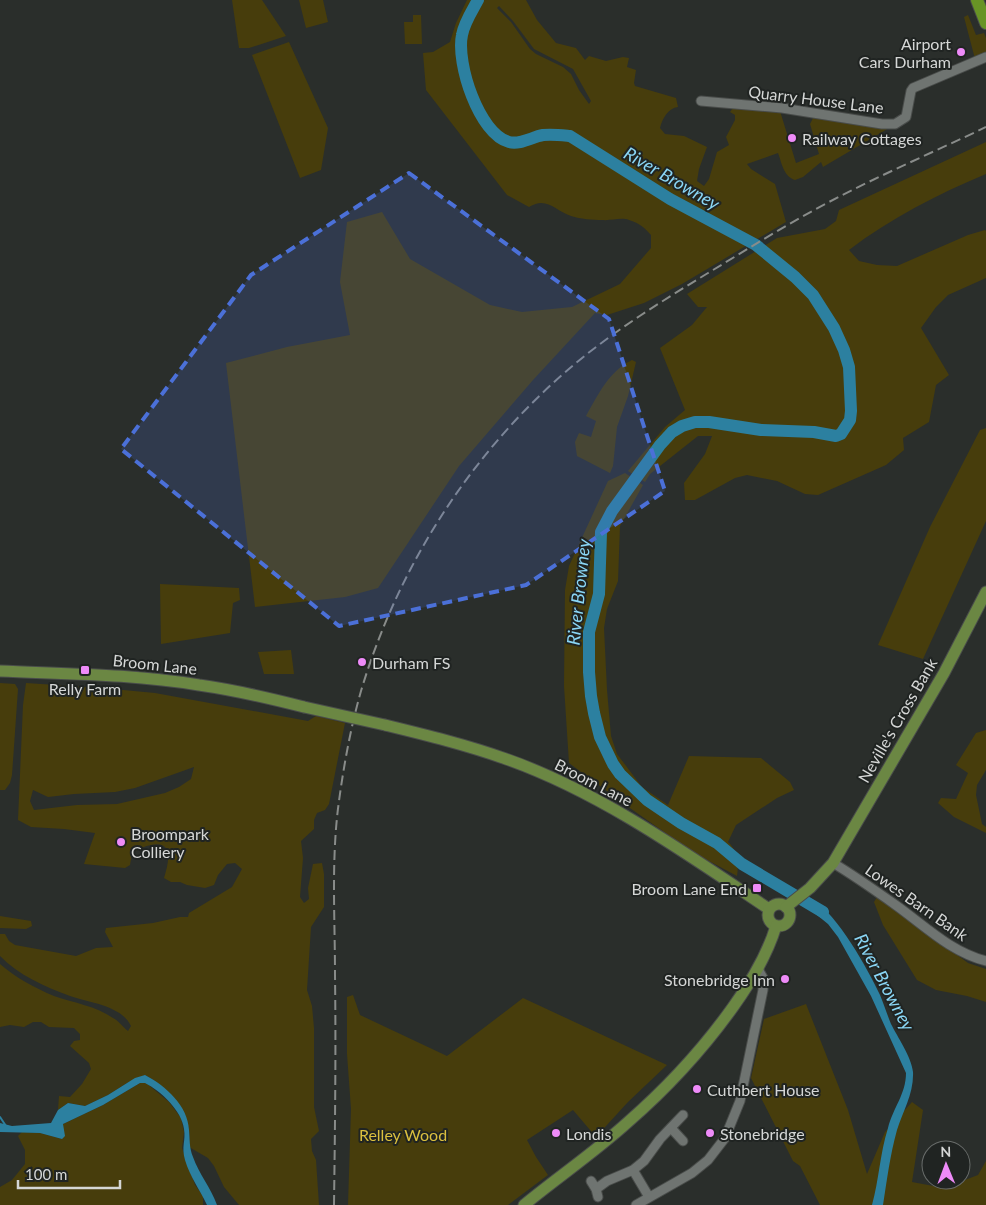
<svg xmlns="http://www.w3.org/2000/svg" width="986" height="1205" font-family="Lato,sans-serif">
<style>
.green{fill:#473d0c;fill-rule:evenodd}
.water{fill:#2c80a0}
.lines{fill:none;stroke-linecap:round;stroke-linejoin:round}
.stream{stroke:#2c80a0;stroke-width:2}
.river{stroke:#2c80a0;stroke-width:12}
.minor-casing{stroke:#494c4a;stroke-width:11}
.major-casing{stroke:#494c4a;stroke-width:13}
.highway-casing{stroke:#494c4a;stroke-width:14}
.minor{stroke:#6f7471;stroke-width:9}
.major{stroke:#6b8743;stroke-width:11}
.highway{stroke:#689425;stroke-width:12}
.rail{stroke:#898c8a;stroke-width:2;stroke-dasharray:10 5;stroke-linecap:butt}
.major-bridge-casing{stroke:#494c4a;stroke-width:13;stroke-linecap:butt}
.major-bridge{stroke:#6b8743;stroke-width:11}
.marked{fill:#4b70d8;fill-opacity:0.2;stroke:#4b70d8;stroke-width:4;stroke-dasharray:10 6;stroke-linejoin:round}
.poi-dot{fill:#ee8bf8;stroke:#202422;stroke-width:2}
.labels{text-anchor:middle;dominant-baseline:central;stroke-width:4;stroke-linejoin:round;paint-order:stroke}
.poi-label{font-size:16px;fill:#d5d7d6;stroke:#202422;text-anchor:start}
.street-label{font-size:16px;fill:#d5d7d6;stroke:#202422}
.park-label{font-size:16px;fill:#dabf3e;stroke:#202422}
.water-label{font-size:18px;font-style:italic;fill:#8ad6f5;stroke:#202422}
</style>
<rect width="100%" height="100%" fill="#2a2e2b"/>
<g class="green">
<path d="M232,0H262L286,36L249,48H239Z"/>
<path d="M299,0H323L328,22L306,28Z"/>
<path d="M467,0H526L537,20L556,43L576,48L585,60L589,56L606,61L623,57L629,58L627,67L636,70L634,83L635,86L676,98L678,107C668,108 662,119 660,128L665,134L684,136L707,147L699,169L697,181L704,186L709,179L717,152L729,145L726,137L735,120V115L730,112L733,108L780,111L796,163L819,154L810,124L813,118L889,128L823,167L821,162L803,177L795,180C783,176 782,163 778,153L747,164L751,169L775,184L786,222L682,284L644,303L607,315L595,313L533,380L459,466L378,588L345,597L255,607L226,363L287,347L350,335L340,282L347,222L382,212L410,259L490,305L522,312L572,307L620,284L651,248V235C644,227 639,223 629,220C621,217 611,221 602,220C593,220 580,219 571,216C555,211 547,196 529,207L507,195L426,90L423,53L433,52L450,42L456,23ZM499,6L513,21L534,49L573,69L591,101L589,104L579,90L571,74L563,67L536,54L530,49L511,22L497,8Z"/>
<path d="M413,15H421L422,44H405L404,22H413Z"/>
<path d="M968,15L976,35L984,33L986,38V53L975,59L964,17Z"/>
<path d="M289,42L328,128L321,170L300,178L252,55Z"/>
<path d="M986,142V174C938,194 891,218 849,250L859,261L877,265L897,266L968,235L985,230L986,231V278L948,295L936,307L921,328L949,375L936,385L929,422L903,438L904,450L886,465L818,495L805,494L777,481L747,475L735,478L695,500H685L684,483L705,454L712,436H698L650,474L645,482L628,471L665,427L685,410L660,348L692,325L707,307H698L687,294L777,238L825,229L836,221L839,210Z"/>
<path d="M632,360L636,362L628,396L617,427L613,466L610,473L577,456L575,442L579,433L591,437L596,421L586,416C598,395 609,371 632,360Z"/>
<path d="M986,428V521L923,659L878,645L930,527L980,430Z"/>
<path d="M625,473L643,485L620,526L618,581L607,609L604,628L607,690L611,736L617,754L642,787L668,805L689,756L761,758L790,782L794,790L777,798L736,825L728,842C737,849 739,865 737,876L694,853L627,806L569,763L564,686L565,590L569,566L608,481Z"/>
<path d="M160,584L239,588L240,600L233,603L230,633L161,644Z"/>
<path d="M291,650L294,674H264L258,652Z"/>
<path d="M0,683L15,684L18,689L12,775L10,783L5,790H0Z"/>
<path d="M26,683L102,688L155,693L308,721L316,716L345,723L329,804L325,810L317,813L314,820V829L301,841L303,858L300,897L304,903L309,899L308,888L313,864L322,863L324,874V907L311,927L307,990L312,1006L314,1028V1107L319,1131L311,1139L312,1151L316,1160L319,1205H239L224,1187L214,1166L208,1158L189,1147C189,1142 190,1136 189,1131C186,1107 166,1086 145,1075L127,1083L108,1095L85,1106L68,1103L58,1110L59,1096L70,1097L82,1084L91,1069L89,1063L70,1046L74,1041L80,1040V1034L74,1028L49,1027L41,1022H33L24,1027L10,1025L0,1027V964C16,978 35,988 54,996C74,1003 96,1006 113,1018C119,1021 123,1027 128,1031L131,1026C121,1005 89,1003 70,996C46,987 18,975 0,956V934H5L9,941L15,945L76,956L96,948L113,947L105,932L106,928L153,923L180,917H188L189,913L232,887L242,869L235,863L227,864L218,875L214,885L205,888L187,885L180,882H171L164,878C166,871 169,862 168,854C166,836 141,847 132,853L130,865L125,868L84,864L95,833L64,829L31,827L18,820L23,705ZM194,767L191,779L179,787L165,793L117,804L77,805L34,810L30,801L33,790L48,797L74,794L115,792L135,788Z"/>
<path d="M986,730V770L977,785L976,795L982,824L986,827V833L954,817L938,803L941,798L956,799L968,773L956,765L976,733Z"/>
<path d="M877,897L879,900L881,899L968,963L986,969V1002L967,996L936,990L917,980L883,925L874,902Z"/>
<path d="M0,916L31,921L32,926L26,929L0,928Z"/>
<path d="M353,995L360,1015L447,1056L523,998L667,1065L628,1102L596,1137L573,1110L527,1140L536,1157L548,1175L508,1205H348L351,1109L347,1054V997Z"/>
<path d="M806,1004L848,1110L867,1174L885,1132L912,1102L923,1110L912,1182L944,1188L978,1175L986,1161V1205H820L800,1166L793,1161L751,1078L764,1019Z"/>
<path d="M145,1082L169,1102L181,1118L184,1132L182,1148L195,1185L203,1196V1205H0V1187L12,1180L25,1164V1150L18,1136L22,1132L40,1133L62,1139L63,1124L103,1105L140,1083Z"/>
</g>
<g class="water">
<path d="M813,900C837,914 868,969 880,995C884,1005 887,1014 891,1024C897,1036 912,1058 913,1072C914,1093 903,1111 897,1130C890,1155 887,1180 883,1205H872C879,1180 880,1153 888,1128C893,1108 906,1094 906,1073L871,996L838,937L828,924L807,907Z"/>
<path d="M145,1075C166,1086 188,1106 189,1130C190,1140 189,1147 193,1157C199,1174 211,1188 217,1205H207C200,1190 190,1177 185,1160C181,1146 186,1141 184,1129C182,1111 161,1091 145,1083H140L103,1105L63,1124L65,1136L62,1139L40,1133L0,1132V1123L12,1126L51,1123L58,1110L68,1103L85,1106L108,1095L135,1078Z"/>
</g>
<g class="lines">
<path class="stream" d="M0,1117L6,1126"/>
<path class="river" d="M478,0C472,11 464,23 462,35C456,63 479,134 509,142C520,145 532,137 543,135C552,134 560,135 570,136L670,199L756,245L795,277L813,295L834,328L844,350L849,367L851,411L850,420L841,434L836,436L814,432L761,430L709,422H695L682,426L672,432L660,445L612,511L601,532L599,594L589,632V672L591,696L594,713L600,737L613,764L620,774L647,800L681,823L717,843L742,864L823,912"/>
<defs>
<g id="minor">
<path d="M701,101L782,108L882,124H895L906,117L911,91L913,88L986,57"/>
<path d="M833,863C855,876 876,891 897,906C926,927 951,952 986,961"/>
<path d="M671,1128L683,1141"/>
<path d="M633,1170L649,1197"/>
<path d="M591,1181L596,1189L598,1197"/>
<path d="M596,1189L607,1181L633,1170L644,1161L660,1139L683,1115"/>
<path d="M636,1205L692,1173L708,1160L725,1138L740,1101L763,990V978L758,969"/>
</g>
<g id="major">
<path d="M0,671C66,674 133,674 199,685C234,690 269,698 304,707"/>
<path d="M385,725C426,735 467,745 506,759C600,792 687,854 769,909"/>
<circle cx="779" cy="915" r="11"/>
<path d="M786,907L810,888L833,863L944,673L986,592"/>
<path d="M524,1205C558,1177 595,1152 628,1122C667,1088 703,1049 733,1007C751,982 767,956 776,926"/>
</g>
<path id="highway" d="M977,0L986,23"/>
</defs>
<use href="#minor" class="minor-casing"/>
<use href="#major" class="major-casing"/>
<use href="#highway" class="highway-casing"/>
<use href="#minor" class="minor"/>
<use href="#major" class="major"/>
<use href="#highway" class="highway"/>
<path class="rail" d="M334,1205C335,1128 336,1052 335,975C335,917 331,858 339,801C344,764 351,726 361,691C400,560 479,440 587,354C625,324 667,298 708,273C748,249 787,224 829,202C880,175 934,152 986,127"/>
<defs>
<path id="major-bridge" d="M304,707L385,725"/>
</defs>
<use href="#major-bridge" class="major-bridge-casing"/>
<use href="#major-bridge" class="major-bridge"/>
</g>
<path class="marked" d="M409,173L609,319L665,491L526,585L339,626L121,449L251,275Z"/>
<g class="poi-dot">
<circle cx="961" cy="52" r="5"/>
<circle cx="792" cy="138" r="5"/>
<circle cx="362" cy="662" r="5"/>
<rect x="80" y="665" width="10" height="10" rx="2.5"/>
<circle cx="121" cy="842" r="5"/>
<rect x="752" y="883" width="10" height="10" rx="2.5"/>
<circle cx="785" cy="979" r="5"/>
<circle cx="697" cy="1089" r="5"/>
<circle cx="556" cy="1133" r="5"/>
<circle cx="710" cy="1133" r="5"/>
</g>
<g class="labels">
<g class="poi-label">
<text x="951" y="43" text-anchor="end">Airport<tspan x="951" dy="18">Cars Durham</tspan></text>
<text x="802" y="138">Railway Cottages</text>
<text x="372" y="662">Durham FS</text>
<text x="85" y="688" text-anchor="middle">Relly Farm</text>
<text x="131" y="833">Broompark<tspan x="131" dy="18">Colliery</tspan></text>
<text x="747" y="888" text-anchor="end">Broom Lane End</text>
<text x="775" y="979" text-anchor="end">Stonebridge Inn</text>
<text x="707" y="1089">Cuthbert House</text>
<text x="566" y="1133">Londis</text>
<text x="720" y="1133">Stonebridge</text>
</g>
<g class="street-label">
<text transform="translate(816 99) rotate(7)">Quarry House Lane</text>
<text transform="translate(155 664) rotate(6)">Broom Lane</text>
<text transform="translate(897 720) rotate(-60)">Neville's Cross Bank</text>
<text transform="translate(594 782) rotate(27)">Broom Lane</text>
<text transform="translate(917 902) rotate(35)">Lowes Barn Bank</text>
</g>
<g class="park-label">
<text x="403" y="1134">Relley Wood</text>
</g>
<g class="water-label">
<text transform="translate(672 178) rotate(30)">River Browney</text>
<text transform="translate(578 592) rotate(-84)">River Browney</text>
<text transform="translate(885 982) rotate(62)">River Browney</text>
</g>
</g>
<g transform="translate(946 1165) rotate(359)"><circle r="24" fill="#202422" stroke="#686c6a"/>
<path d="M0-4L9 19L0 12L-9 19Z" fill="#ee8bf8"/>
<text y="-8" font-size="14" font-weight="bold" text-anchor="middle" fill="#d5d7d6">N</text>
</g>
<path d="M18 1180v8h102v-8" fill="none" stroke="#d5d7d6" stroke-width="2.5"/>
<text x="25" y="1180" font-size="15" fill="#d5d7d6" stroke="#202422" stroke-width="4" paint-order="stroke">100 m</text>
</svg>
